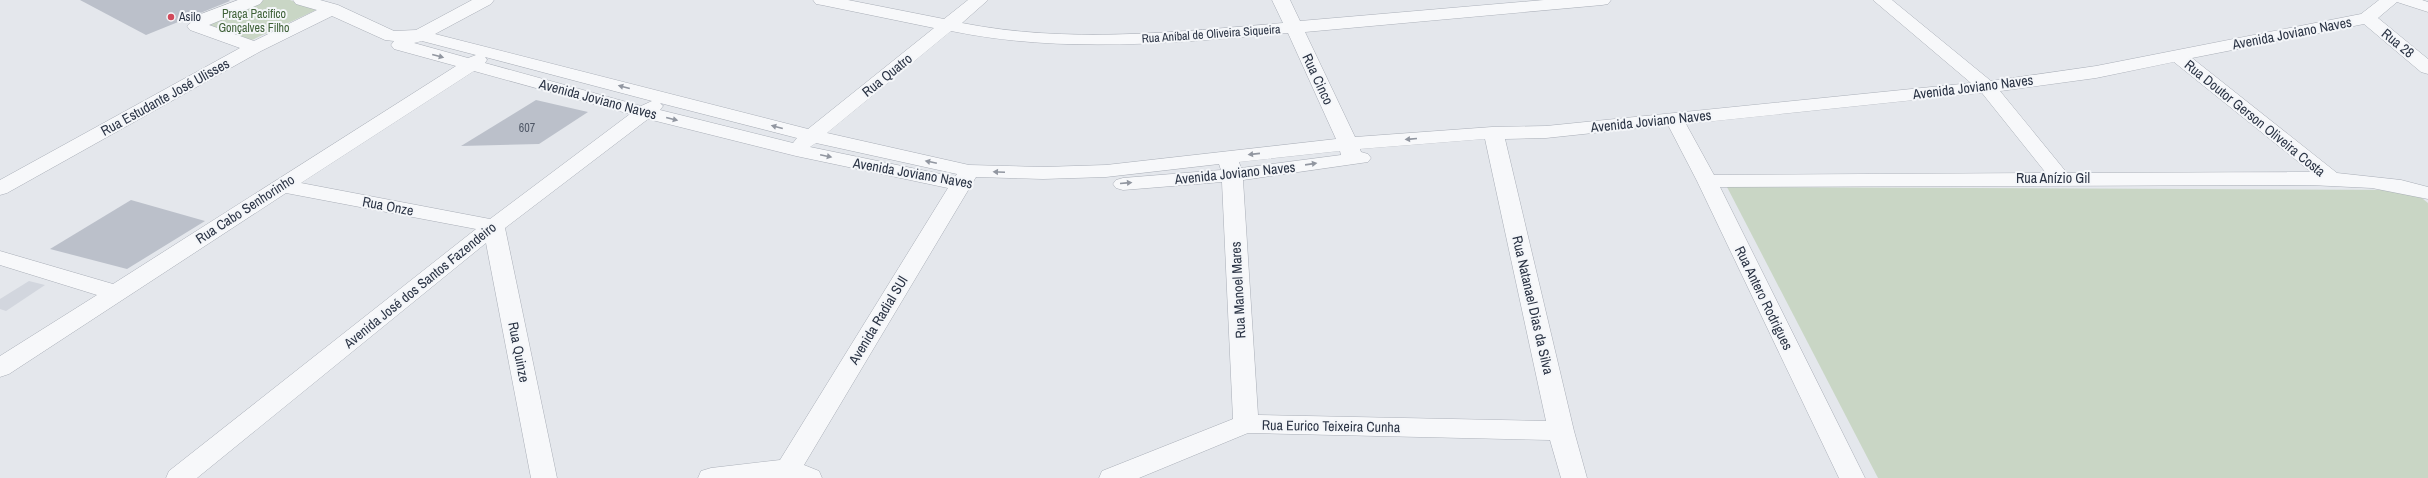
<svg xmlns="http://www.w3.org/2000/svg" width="2428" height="478" font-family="'Archivo Narrow',sans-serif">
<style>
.built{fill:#d2d6de}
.green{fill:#c9d6c5}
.building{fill:#bbc0ca}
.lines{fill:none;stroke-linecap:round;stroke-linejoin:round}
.minor-casing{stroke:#a9aeb7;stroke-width:1}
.minor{fill:#f7f8fa;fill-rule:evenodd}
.oneway{fill:#9196a0}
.poi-dot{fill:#d1495b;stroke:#f4f6f9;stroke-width:1.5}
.labels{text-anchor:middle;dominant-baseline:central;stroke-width:4;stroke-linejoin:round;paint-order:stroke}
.far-park-label{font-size:12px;fill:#3f6138;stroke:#f4f6f9}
.far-poi-label{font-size:12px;fill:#2b3445;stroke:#f4f6f9;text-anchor:start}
.far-street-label{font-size:12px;fill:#2b3445;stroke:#f4f6f9}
.number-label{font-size:12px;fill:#4f5766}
.street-label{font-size:14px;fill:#2b3445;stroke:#f4f6f9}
</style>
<rect width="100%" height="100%" fill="#e4e7ec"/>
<path class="built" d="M29,281L45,285L6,311L0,309V299Z"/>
<g class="green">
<path d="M262,0H290L316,10L252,40L204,24Z"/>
<path d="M1727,187L2412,190L2428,203V478H1878Z"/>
</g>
<g class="building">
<path d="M80,0H229L230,1L146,35Z"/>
<path d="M536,100L588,112L539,144L461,146Z"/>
<path d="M131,200L205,221L127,269L50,249Z"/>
</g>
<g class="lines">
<defs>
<path id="minor" d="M238,0H263L260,4L209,25L254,41L317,10L296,4L293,0H320L338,5L394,31L416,30L472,0H494L491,4L435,34L808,129L934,28L822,5L816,4L813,0H848L944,19L968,0H988L962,23C1068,44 1176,32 1283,23L1272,0H1290L1300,21L1544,0H1611L1608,4L1602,5L1305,32L1355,137L1492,127L1546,126L1971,83L1873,0H1892L1991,81L2096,66L2361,14L2379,0H2422L2428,2V12L2397,2L2378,18L2428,59V74L2421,72L2364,24L2192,58L2337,173L2401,180L2428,187V199L2372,188L2310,185L1720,187L1865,478H1839L1697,181L1668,125L1546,138L1505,139L1574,431L1587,478H1561L1550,440L1248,433L1139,478H1099L1102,471L1233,419L1222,182L1123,190L1116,188L1113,184L1116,180L1123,178L1221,170L1219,164L1106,177L1043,179L976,177L804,465L819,471L822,478H698L701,471L711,468L780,460L948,188L796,156L648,119L505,228L557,478H531L486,243L197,478H166L169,471L476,229L286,193L9,374L0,377V356L97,295L0,265V251L113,284L456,66L394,49L391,45L394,41L385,40L332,16L261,51L7,193L0,195V180L240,48L190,30L187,26L201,14ZM951,31C1063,54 1175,43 1288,33L1336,139L1106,165L1043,167L969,165L827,133ZM422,41L476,55L468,58L414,43ZM485,57L652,101L641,106L485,63L487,60ZM2174,62L2311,172L2067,173L2000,91L2096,78ZM474,71L630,114L490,219L301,183ZM1982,93L2046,173L1714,175L1686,124ZM660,103L797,138L793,143L660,110L663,106ZM1485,139L1546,421L1258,415L1243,180L1368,162L1371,158L1368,154L1361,152L1360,149ZM816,143L957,174L955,177L810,147ZM1340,151L1341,155L1241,168L1239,162Z"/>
</defs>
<use href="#minor" class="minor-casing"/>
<use href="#minor" class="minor"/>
</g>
<defs><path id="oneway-solid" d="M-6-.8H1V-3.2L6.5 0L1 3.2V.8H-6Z"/></defs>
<g class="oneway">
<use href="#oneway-solid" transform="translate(438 56) rotate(15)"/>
<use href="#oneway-solid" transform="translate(624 87) rotate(-165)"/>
<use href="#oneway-solid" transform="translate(672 119) rotate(14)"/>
<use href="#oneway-solid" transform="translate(777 127) rotate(-165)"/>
<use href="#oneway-solid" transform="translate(1411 139) rotate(175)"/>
<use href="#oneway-solid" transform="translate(1254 154) rotate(174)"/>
<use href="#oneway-solid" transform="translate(826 156) rotate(12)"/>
<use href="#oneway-solid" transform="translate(931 162) rotate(-168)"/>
<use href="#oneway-solid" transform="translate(1311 164) rotate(-8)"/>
<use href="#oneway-solid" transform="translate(999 172) rotate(-178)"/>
<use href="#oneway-solid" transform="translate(1126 183) rotate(-5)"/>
</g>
<circle class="poi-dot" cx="171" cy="17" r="4"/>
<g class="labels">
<g class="far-park-label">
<text x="254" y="14">Praça Pacifico<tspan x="254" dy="14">Gonçalves Filho</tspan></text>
</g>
<g class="far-poi-label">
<text x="179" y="17">Asilo</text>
</g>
<g class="far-street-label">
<text transform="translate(1211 34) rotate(-4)">Rua Aníbal de Oliveira Siqueira</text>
</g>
<g class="number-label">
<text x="527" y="128">607</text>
</g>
<g class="street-label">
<text transform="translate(2292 33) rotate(-11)">Avenida Joviano Naves</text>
<text transform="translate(2398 43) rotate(39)">Rua 28</text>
<text transform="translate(887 75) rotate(-39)">Rua Quatro</text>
<text transform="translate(1318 79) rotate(65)">Rua Cinco</text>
<text transform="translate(1973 87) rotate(-7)">Avenida Joviano Naves</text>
<text transform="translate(165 97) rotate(-29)">Rua Estudante José Ulisses</text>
<text transform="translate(598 99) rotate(15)">Avenida Joviano Naves</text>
<text transform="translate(2255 118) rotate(39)">Rua Doutor Gerson Oliveira Costa</text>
<text transform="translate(1651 121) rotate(-6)">Avenida Joviano Naves</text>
<text transform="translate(913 173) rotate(10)">Avenida Joviano Naves</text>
<text transform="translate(1235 173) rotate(-6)">Avenida Joviano Naves</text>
<text x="2053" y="178">Rua Anízio Gil</text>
<text transform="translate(388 206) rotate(11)">Rua Onze</text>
<text transform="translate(245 209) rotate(-33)">Rua Cabo Senhorinho</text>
<text transform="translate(420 285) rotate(-39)">Avenida José dos Santos Fazendeiro</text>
<text transform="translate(1238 290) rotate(-93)">Rua Manoel Mares</text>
<text transform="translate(1764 298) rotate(64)">Rua Antero Rodrigues</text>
<text transform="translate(1533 305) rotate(77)">Rua Natanael Dias da Silva</text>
<text transform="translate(878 320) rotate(-59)">Avenida Radial SUl</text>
<text transform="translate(519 352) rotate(79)">Rua Quinze</text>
<text transform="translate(1331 426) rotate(1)">Rua Eurico Teixeira Cunha</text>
</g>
</g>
</svg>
